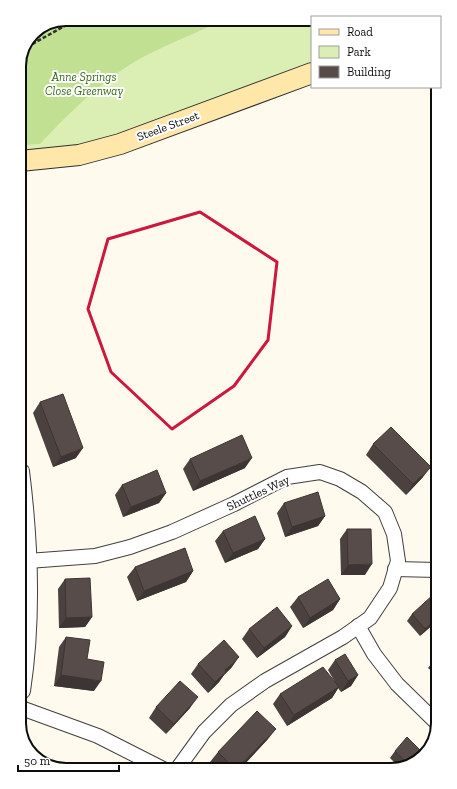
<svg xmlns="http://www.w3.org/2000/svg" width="457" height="789" font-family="'Zilla Slab',serif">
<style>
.green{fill:#dbeeb3}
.forest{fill:#c2e091}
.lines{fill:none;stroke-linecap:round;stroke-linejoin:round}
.street-casing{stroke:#404040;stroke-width:16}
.secondary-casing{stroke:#2f2f2f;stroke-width:22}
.path{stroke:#2f2f2f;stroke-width:2.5;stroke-dasharray:4 2;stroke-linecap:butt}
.street{stroke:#fff;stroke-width:14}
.secondary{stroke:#ffe7a9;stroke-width:20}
.wall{fill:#4b413f}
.shaded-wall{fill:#3d3533}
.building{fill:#574c49;stroke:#3d3533}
.marked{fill:none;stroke:#cc173e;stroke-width:3;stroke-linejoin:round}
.labels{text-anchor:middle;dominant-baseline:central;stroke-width:4;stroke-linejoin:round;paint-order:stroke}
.park-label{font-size:12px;font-style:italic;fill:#376c17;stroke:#fff}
.street-label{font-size:12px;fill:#0d0d0d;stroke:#fff}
.rim{fill:none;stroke:#0d0d0d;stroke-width:2}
</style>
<rect width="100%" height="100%" fill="#fff9ee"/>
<path class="green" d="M67,19H312V73L120,144L20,161L19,64L33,33Z"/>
<path class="forest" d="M67,19H224C198,33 169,43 143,57C103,79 71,111 40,144L20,145L19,64L33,33Z"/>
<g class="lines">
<defs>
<g id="street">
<path d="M22,471C31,543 34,619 23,691"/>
<path d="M28,561L95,556L130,547L172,532L234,504L287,477L320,472L340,479L362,492L385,512L394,534L398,561L390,588L370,618L343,637L265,681L231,705L204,732L178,768"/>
<path d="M395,569L437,570"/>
<path d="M358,626L374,654L397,684L438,724"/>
<path d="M24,709L98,736L163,769"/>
</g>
<path id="secondary" d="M20,161L79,155L120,144L312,73"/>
</defs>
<use href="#street" class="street-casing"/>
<use href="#secondary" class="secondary-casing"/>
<path class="path" d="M27,47L77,19"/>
<use href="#street" class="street"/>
<use href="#secondary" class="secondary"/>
</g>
<g class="wall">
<path d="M40,402L76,458L53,467L33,413Z"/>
<path d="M373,444L423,477L406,495L366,455Z"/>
<path d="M190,459L245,468L193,491L183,469Z"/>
<path d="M122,485L166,493L159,503L123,517L115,495Z"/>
<path d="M284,503L325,516L318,526L285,537L277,513Z"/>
<path d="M347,529L365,575H341L340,539Z"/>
<path d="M223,531L265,539L258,549L225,563L215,541Z"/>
<path d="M135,567L193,571L186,582L137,601L127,577Z"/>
<path d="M65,579L92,617L85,627L59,628L58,589Z"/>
<path d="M298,597L340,599L333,610L303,628L290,607Z"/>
<path d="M412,614L437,621L420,636L407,621Z"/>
<path d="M292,626L285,637L257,658L242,639L249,629Z"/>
<path d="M66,637L87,659L94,691L54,686L59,647Z"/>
<path d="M438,656V685L432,680L436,675L428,668Z"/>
<path d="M335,660L358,675L351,686L341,692L338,688L332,698L287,726L273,704L280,694L336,684L328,670Z"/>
<path d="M198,664L232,667L224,675L219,682L208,693L191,674Z"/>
<path d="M156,707L190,708L166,734L149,718Z"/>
<path d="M268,739L241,768H216L210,762L218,752Z"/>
<path d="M395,751L411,765H397L390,758Z"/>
</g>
<g class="shaded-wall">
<path d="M83,448L76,458L53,467L61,457Z"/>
<path d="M252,458L245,468L193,491L200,481Z"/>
<path d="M431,467L423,477L406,495L413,484Z"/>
<path d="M166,493L159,503L123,517L131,507Z"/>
<path d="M325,516L318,526L285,537L292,527Z"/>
<path d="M265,539L258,549L225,563L233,553Z"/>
<path d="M372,564L365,575H341L348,565Z"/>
<path d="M193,571L186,582L137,601L144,591Z"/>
<path d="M340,599L333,610L303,628L310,618Z"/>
<path d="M92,617L85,627L59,628L66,618Z"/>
<path d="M437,619V621L420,636L425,629Z"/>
<path d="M292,626L285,637L257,658L264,648Z"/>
<path d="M239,657L232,667L224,675L219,682L208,693L215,682L225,670Z"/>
<path d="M61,675L101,681L94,691L54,686Z"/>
<path d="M358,675L351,686L341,692L348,681Z"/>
<path d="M339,687L332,698L287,726L294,715Z"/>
<path d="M198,697L190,708L166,734L174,724Z"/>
<path d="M276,729L268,739L241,768H238Z"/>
</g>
<g class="building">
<path d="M63,394L83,448L61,457L40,402Z"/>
<path d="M391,427L431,467L413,484L373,444Z"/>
<path d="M242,435L252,458L200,481L190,459Z"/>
<path d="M157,470L166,493L131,507L122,485Z"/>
<path d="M318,492L325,516L292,527L284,503Z"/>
<path d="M255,516L265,539L233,553L223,531Z"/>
<path d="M347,529H371L372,564L348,565Z"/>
<path d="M185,548L193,571L144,591L135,567Z"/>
<path d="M90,578L92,617L66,618L65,579Z"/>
<path d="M328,579L340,599L310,618L298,597Z"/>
<path d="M434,594L437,598V619L425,629L412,614Z"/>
<path d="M277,607L292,626L264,648L249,629Z"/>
<path d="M66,637L90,640L87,659L104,662L101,681L61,675Z"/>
<path d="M224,640L239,657L225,670L226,672L215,682L198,664Z"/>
<path d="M345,654L358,675L348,681L335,660Z"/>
<path d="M438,656V661L435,659Z"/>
<path d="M323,667L339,687L294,715L280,694Z"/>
<path d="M180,681L198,697L174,724L156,707Z"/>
<path d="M257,711L276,729L238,768H234L218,752Z"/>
<path d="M407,737L424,754L411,765H409L395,751Z"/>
</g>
<path class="marked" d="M200,212L277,262L268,340L234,386L172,429L111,372L88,309L108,239Z"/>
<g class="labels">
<g class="park-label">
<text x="84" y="77">Anne Springs<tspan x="84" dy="14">Close Greenway</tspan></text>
</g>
<g class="street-label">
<text transform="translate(168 126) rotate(-20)">Steele Street</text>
<text transform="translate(258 493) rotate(-25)">Shuttles Way</text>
</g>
</g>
<path d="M0 0H457V789H0ZM66 26H391A40 40 0 0 1 431 66V723A40 40 0 0 1 391 763H66A40 40 0 0 1 26 723V66A40 40 0 0 1 66 26Z" fill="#fff" fill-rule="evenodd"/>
<path class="rim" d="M66 26H391A40 40 0 0 1 431 66V723A40 40 0 0 1 391 763H66A40 40 0 0 1 26 723V66A40 40 0 0 1 66 26Z"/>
<rect x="311" y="16" width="130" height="72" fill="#ffffff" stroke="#9e9e9e"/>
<rect x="319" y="29" width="20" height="6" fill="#ffe7a9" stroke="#9e9e9e"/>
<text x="347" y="36" font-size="12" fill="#0d0d0d">Road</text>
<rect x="319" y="46" width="20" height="12" fill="#dbeeb3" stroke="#9e9e9e"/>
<text x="347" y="56" font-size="12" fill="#0d0d0d">Park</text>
<rect x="319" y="66" width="20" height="12" fill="#574c49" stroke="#9e9e9e"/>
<text x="347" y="76" font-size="12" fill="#0d0d0d">Building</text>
<path d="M18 765v6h101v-6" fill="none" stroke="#0d0d0d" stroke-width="2"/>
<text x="24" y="765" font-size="12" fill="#0d0d0d" stroke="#ffffff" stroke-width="3" paint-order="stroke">50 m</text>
</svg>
